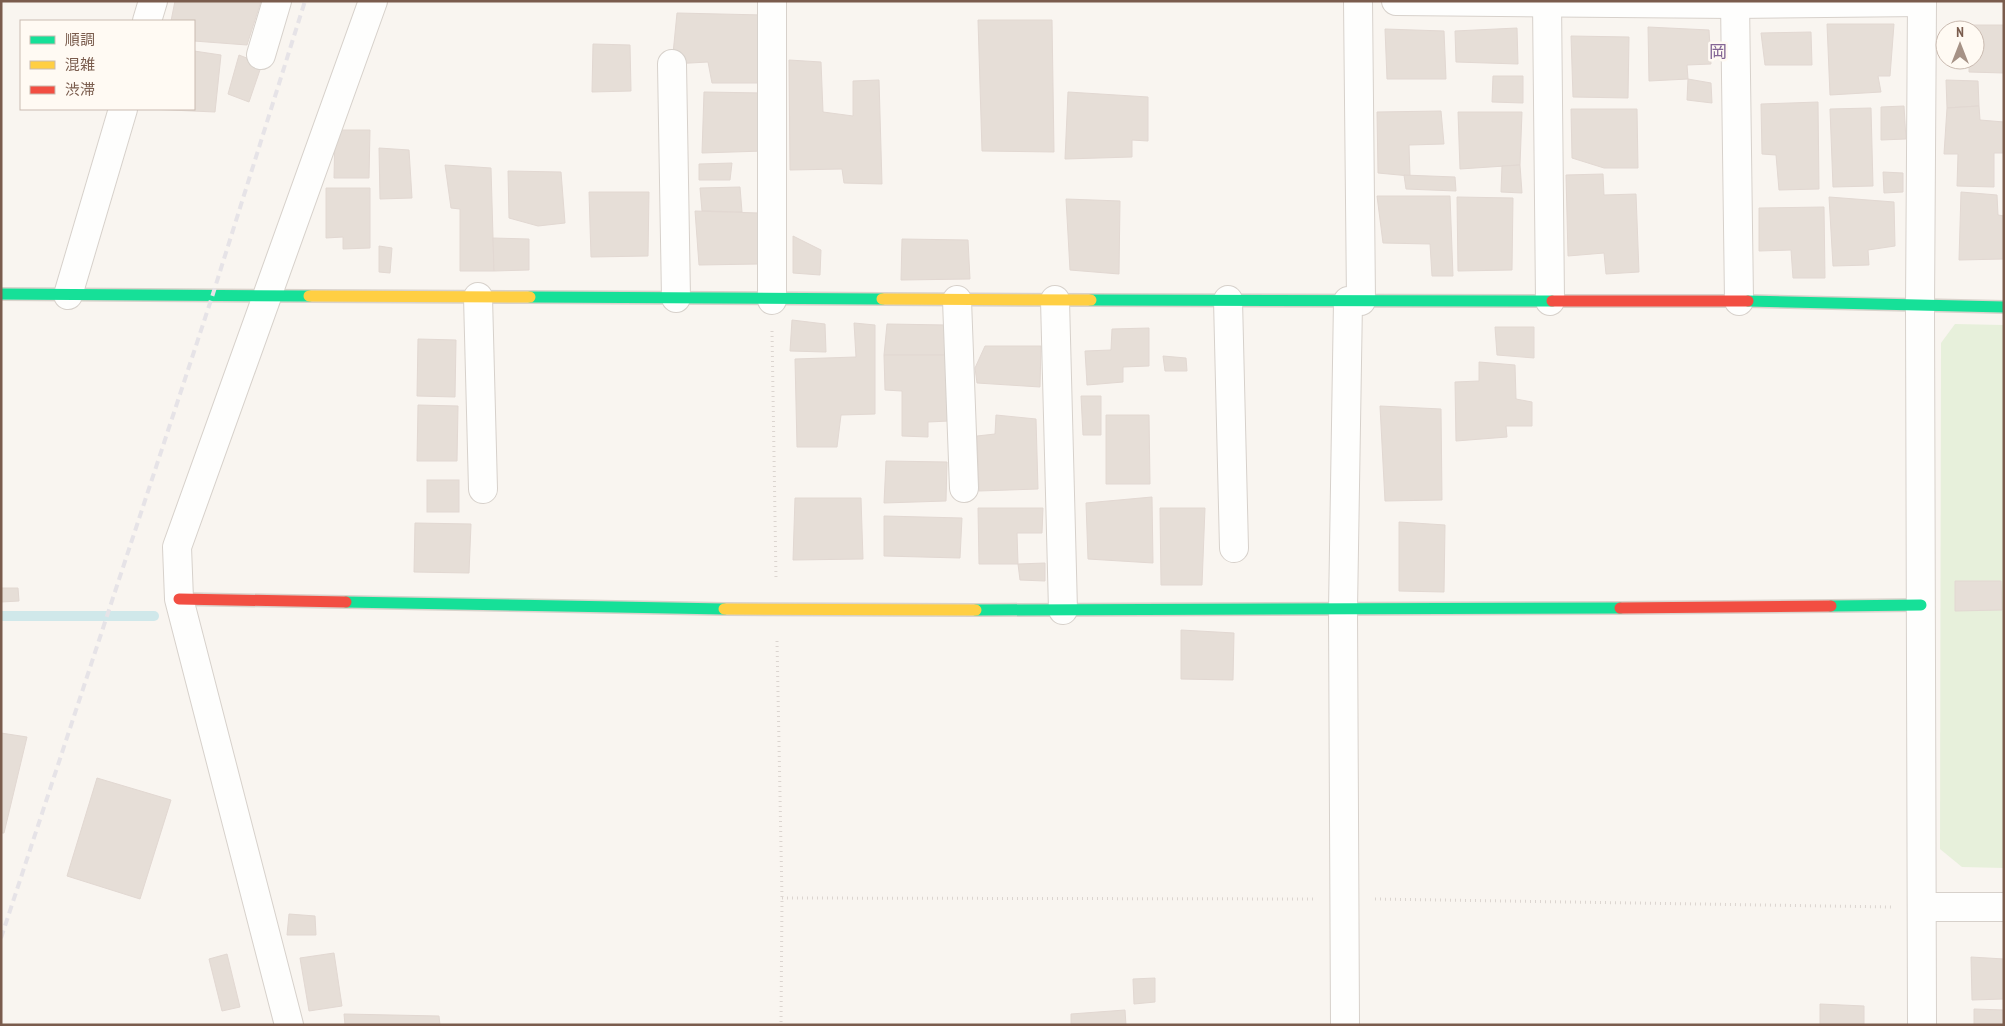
<svg xmlns="http://www.w3.org/2000/svg" width="2005" height="1026" font-family="'PT Sans Narrow','Noto Sans JP',sans-serif">
<style>
.green{fill:#e7f0db}
.lines{fill:none;stroke-linecap:round;stroke-linejoin:round}
.stream{stroke:#d0e8ea;stroke-width:10}
.building{fill:#e6ded7;stroke:#e2d8d2}
.street-casing{stroke:#d7d1cb;stroke-width:30}
.fast-casing{stroke:#d9d2cb;stroke-width:14}
.slow-casing{stroke:#d9d2cb;stroke-width:14}
.jam-casing{stroke:#d9d2cb;stroke-width:14}
.path{stroke:#dcd5d0;stroke-width:3;stroke-dasharray:1 4;stroke-linecap:butt}
.street{stroke:#fefefd;stroke-width:28}
.fast{stroke:#16e098;stroke-width:11}
.slow{stroke:#ffcf43;stroke-width:11}
.jam{stroke:#f24e42;stroke-width:11}
.rail{stroke:#e6e3e7;stroke-width:4;stroke-dasharray:8 5;stroke-linecap:butt}
.labels{text-anchor:middle;dominant-baseline:central;stroke-width:5;stroke-linejoin:round;paint-order:stroke}
.quarter-label{font-size:18px;fill:#846695;stroke:#fffaf3}
</style>
<rect width="100%" height="100%" fill="#f9f5f0"/>
<path class="green" d="M1955,324L2004,325V868L1962,867L1940,849L1941,343Z"/>
<g class="lines">
<path class="stream" d="M1,616H154"/>
</g>
<g class="building">
<path d="M175,1H261L247,45L194,41V21H171Z"/>
<path d="M677,13L763,15L758,83H712L708,62L672,64Z"/>
<path d="M978,20H1052L1054,152L982,151Z"/>
<path d="M1827,24H1894L1890,76H1878L1881,92L1830,95Z"/>
<path d="M1970,25H2004V73L1969,72V60H1975V30H1970Z"/>
<path d="M1648,27L1709,30L1711,64L1687,65L1688,79L1649,81Z"/>
<path d="M1517,28L1518,64L1456,62L1455,31Z"/>
<path d="M1385,29L1444,31L1446,79H1387Z"/>
<path d="M1811,32L1812,65H1765L1761,33Z"/>
<path d="M1571,36L1629,37L1628,98L1573,97Z"/>
<path d="M593,44L630,45L631,91L592,92Z"/>
<path d="M194,51L221,55L215,112L148,109H194Z"/>
<path d="M239,55L262,64L249,102L228,94Z"/>
<path d="M789,60L821,62L823,112L853,116V81L879,80L882,184L844,183L842,169L790,170Z"/>
<path d="M1493,76H1523V103L1492,102Z"/>
<path d="M1688,79L1711,83L1712,103L1687,100Z"/>
<path d="M1946,80L1978,81L1979,106L1947,108Z"/>
<path d="M704,92L763,93V151L702,153Z"/>
<path d="M1068,92L1148,97V141L1132,140V157L1065,159Z"/>
<path d="M1818,102L1819,189L1779,190L1776,155L1762,154L1761,104Z"/>
<path d="M1904,106L1906,139L1881,140V107Z"/>
<path d="M1979,106L1980,120L2004,122V153H1994V187L1957,186L1958,154H1944L1947,108Z"/>
<path d="M1871,108L1873,186L1833,187L1830,109Z"/>
<path d="M1571,109H1637L1638,168H1604L1572,158Z"/>
<path d="M1441,111L1444,144L1409,145L1410,176L1378,173L1377,112Z"/>
<path d="M1458,112H1522L1520,165L1460,169Z"/>
<path d="M335,130H370L369,178H334Z"/>
<path d="M379,148L409,150L412,198L380,199Z"/>
<path d="M732,163L730,180H699V164Z"/>
<path d="M445,165L491,168L494,271H460V209L451,208Z"/>
<path d="M1520,165L1522,193L1501,192L1502,166Z"/>
<path d="M508,171L561,172L565,223L538,226L509,218Z"/>
<path d="M1883,172L1903,173V192L1884,193Z"/>
<path d="M1603,174L1604,195L1636,194L1639,272L1606,274L1604,253L1568,256L1566,175Z"/>
<path d="M1404,175L1455,177L1456,191L1406,189Z"/>
<path d="M740,187L742,212L702,211L700,188Z"/>
<path d="M326,188H370V248L343,249V237L326,238Z"/>
<path d="M589,192H649L648,256L591,257Z"/>
<path d="M1961,192L1997,195L1998,215L2004,216V259L1959,260Z"/>
<path d="M1377,196H1450L1453,276H1432L1430,244L1383,243Z"/>
<path d="M1457,197L1513,198L1512,270L1458,271Z"/>
<path d="M1829,197L1894,202L1895,246L1868,250L1869,265L1833,266Z"/>
<path d="M1066,199L1120,201L1119,274L1070,270Z"/>
<path d="M1824,207L1825,278H1793L1791,250L1759,251V208Z"/>
<path d="M695,211L759,213L758,264L699,265Z"/>
<path d="M793,236L821,250L820,275L793,273Z"/>
<path d="M493,238L529,239V270L494,271Z"/>
<path d="M902,239L968,240L970,279L901,280Z"/>
<path d="M379,246L392,248L390,273L379,272Z"/>
<path d="M792,320L825,324L826,352L790,351Z"/>
<path d="M854,323L875,325V414L841,415L837,447H797L795,359L856,357Z"/>
<path d="M887,324L946,325L945,355H884Z"/>
<path d="M1495,327H1534V358L1497,355Z"/>
<path d="M1149,328V366L1123,367V382L1087,385L1085,351L1111,350L1112,329Z"/>
<path d="M418,339L456,340L455,397L417,396Z"/>
<path d="M985,346H1041L1040,387L977,383L975,368Z"/>
<path d="M884,355H945L949,421L928,422V437L902,436V391L885,390Z"/>
<path d="M1163,356L1186,358L1187,371H1165Z"/>
<path d="M1479,362L1515,365L1516,399L1532,402V426H1506L1507,437L1456,441L1455,382L1479,381Z"/>
<path d="M1081,396H1101V435H1083Z"/>
<path d="M418,405L458,406L457,461H417Z"/>
<path d="M1380,406L1441,409L1442,500L1385,501Z"/>
<path d="M996,415L1036,419L1038,489L979,491L977,436L995,434Z"/>
<path d="M1106,415H1149L1150,484H1106Z"/>
<path d="M886,461L947,462L946,501L884,503Z"/>
<rect x="427" y="480" width="32" height="32"/>
<path d="M1152,497L1153,563L1088,559L1086,503Z"/>
<path d="M795,498H861L863,559L793,560Z"/>
<path d="M978,508H1043L1042,533H1017L1018,564H979Z"/>
<path d="M1160,508H1205L1202,585H1161Z"/>
<path d="M884,516L962,518L960,558L884,556Z"/>
<path d="M1399,522L1445,525L1444,592L1399,591Z"/>
<path d="M415,523L471,524L469,573L414,572Z"/>
<path d="M1045,563V581L1020,580L1018,564Z"/>
<path d="M1955,581H2001L2002,610L1955,611Z"/>
<path d="M1,588H18L19,601L1,602Z"/>
<path d="M1181,630L1234,633L1233,680L1181,679Z"/>
<path d="M1,733L27,737L4,833H1Z"/>
<path d="M97,778L171,800L140,899L67,876Z"/>
<path d="M289,914L315,916L316,935H287Z"/>
<path d="M334,953L342,1006L309,1011L300,958Z"/>
<path d="M227,954L240,1007L222,1011L209,959Z"/>
<path d="M1971,957L2004,959V999L1972,1000Z"/>
<path d="M1155,978V1002L1134,1004L1133,979Z"/>
<path d="M1820,1004L1864,1006V1025H1820Z"/>
<path d="M1974,1009L2004,1010V1025H1974Z"/>
<path d="M1125,1010L1126,1025H1071V1014Z"/>
<path d="M344,1014L439,1016L440,1025H345Z"/>
</g>
<g class="lines">
<defs>
<g id="street">
<path d="M1358,1L1361,301"/>
<path d="M1396,1L1735,4L1922,2"/>
<path d="M1547,1L1550,301"/>
<path d="M1735,1L1739,301"/>
<path d="M147,21L153,1"/>
<path d="M261,55L277,1"/>
<path d="M672,64L676,298"/>
<path d="M68,295L123,109"/>
<path d="M478,297L483,489"/>
<path d="M772,300V1"/>
<path d="M957,300L964,488"/>
<path d="M1055,300L1063,610"/>
<path d="M1228,300L1234,548"/>
<path d="M1922,907H2004"/>
<path d="M289,1025L179,599L177,547L373,1"/>
<path d="M1345,1025L1343,610L1348,301"/>
<path d="M1922,1025L1920,307L1922,1"/>
</g>
<g id="fast">
<path d="M1,294L309,296"/>
<path d="M530,297L882,299"/>
<path d="M1091,300L1552,301"/>
<path d="M1748,301L2004,307"/>
<path d="M346,602L724,609"/>
<path d="M1831,606L1921,605"/>
<path d="M976,610L1620,608"/>
</g>
<g id="slow">
<path d="M309,296L530,297"/>
<path d="M882,299L1091,300"/>
<path d="M724,609L976,610"/>
</g>
<g id="jam">
<path d="M1552,301H1748"/>
<path d="M179,599L346,602"/>
<path d="M1620,608L1831,606"/>
</g>
</defs>
<use href="#street" class="street-casing"/>
<use href="#fast" class="fast-casing"/>
<use href="#slow" class="slow-casing"/>
<use href="#jam" class="jam-casing"/>
<g class="path">
<path d="M772,331L776,579"/>
<path d="M777,641L782,898L781,1025"/>
<path d="M782,898L1314,899"/>
<path d="M1375,899L1892,907"/>
</g>
<use href="#street" class="street"/>
<use href="#fast" class="fast"/>
<use href="#slow" class="slow"/>
<use href="#jam" class="jam"/>
<path class="rail" d="M1,938L212,297L305,1"/>
</g>
<g class="labels">
<g class="quarter-label">
<text x="1718" y="51">岡</text>
</g>
</g>
<rect width="2005" height="1026" fill="none" stroke="#7a5c4d" stroke-width="5"/>
<rect x="20" y="20" width="175" height="90" fill="#fffaf3" stroke="#cabbb1"/>
<rect x="30" y="36" width="25" height="8" fill="#16e098" stroke="#cabbb1"/>
<text x="65" y="45" font-size="15" fill="#7a5c4d">順調</text>
<rect x="30" y="61" width="25" height="8" fill="#ffcf43" stroke="#cabbb1"/>
<text x="65" y="70" font-size="15" fill="#7a5c4d">混雑</text>
<rect x="30" y="86" width="25" height="8" fill="#f24e42" stroke="#cabbb1"/>
<text x="65" y="95" font-size="15" fill="#7a5c4d">渋滞</text>
<g transform="translate(1960 45)"><circle r="24" fill="#fffaf3" stroke="#cabbb1"/>
<path d="M0-4L9 19L0 12L-9 19Z" fill="#a69286"/>
<text y="-8" font-size="14" font-weight="bold" text-anchor="middle" fill="#7a5c4d">N</text>
</g>
</svg>
